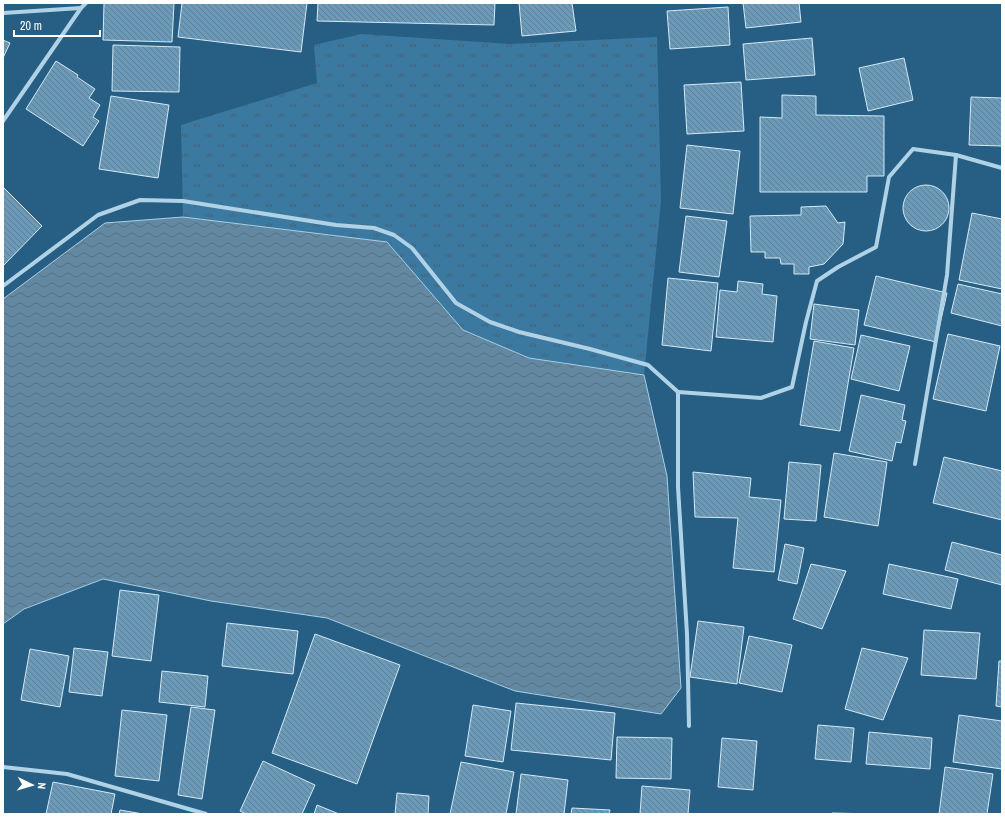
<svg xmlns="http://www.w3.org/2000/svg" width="1005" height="817" font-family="'Archivo Narrow',sans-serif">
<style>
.grass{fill:url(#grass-tufts)}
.water{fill:url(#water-waves);stroke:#a5cfe8}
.building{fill:url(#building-back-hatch);stroke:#d4e9f6}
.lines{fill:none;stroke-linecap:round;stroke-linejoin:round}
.street{stroke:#b0d2e7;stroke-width:4}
</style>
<defs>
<pattern id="grass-tufts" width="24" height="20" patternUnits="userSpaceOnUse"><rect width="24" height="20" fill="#3b79a0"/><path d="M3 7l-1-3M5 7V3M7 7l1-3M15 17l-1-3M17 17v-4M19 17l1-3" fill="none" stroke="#446276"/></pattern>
<pattern id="water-waves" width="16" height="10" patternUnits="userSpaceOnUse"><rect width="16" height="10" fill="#6389a2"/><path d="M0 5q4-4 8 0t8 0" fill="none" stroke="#5a7180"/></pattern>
<pattern id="building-back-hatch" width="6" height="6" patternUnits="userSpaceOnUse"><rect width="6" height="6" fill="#6b9ab9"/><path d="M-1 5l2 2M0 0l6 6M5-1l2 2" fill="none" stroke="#607f93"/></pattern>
</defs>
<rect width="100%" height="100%" fill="#275f84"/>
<path class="grass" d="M361,34L511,44L657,37L661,201L644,375L529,358L463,330L387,242L183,217L181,125L317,83L314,45Z"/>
<path class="water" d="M183,217L387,242L463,330L529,358L644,375L667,476L681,688L661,714L515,691L327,618L211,601L103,579L24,609L3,624V299L105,223Z"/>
<g class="building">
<path d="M104,3H174L172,42L103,40Z"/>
<path d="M182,3H307L301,52L178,37Z"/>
<path d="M318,3H495L494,25L317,21Z"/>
<path d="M519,3H572L576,31L522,36Z"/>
<path d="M743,3H799L801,22L746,28Z"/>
<path d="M728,7L730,45L670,49L667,11Z"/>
<path d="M812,38L815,75L746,80L743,44Z"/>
<path d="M3,40L10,43L3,58Z"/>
<path d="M113,45L180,47L179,92L112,91Z"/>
<path d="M904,58L913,100L868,111L859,68Z"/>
<path d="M56,61L78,75L77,77L95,89L89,98L100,105L93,117L99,121L83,146L26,109Z"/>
<path d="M741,82L744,131L687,134L684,85Z"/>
<path d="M782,95L816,96V115L884,116V176H867V192H760V117L782,118Z"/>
<path d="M111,96L169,105L158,178L99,169Z"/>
<path d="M971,97L1002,98V146L969,145Z"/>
<path d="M687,145L740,151L733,214L680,208Z"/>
<circle cx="926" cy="208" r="23"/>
<path d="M3,187L42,226L3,266Z"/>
<path d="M826,206L838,223L845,222L843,244L824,264L809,267V274H794V264H781L780,258H765V252H751L750,216L801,215V207Z"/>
<path d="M972,213L1002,219V289L959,280Z"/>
<path d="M686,216L727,221L719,277L679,272Z"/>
<path d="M876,276L947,293L936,342L864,325Z"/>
<path d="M668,278L718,283L711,351L662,345Z"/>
<path d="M738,281L763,284L762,294L777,296L773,342L716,337L720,290L737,292Z"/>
<path d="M958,284L1002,294V326L951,313Z"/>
<path d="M814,304L859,310L855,345L810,339Z"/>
<path d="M948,334L1000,346L986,411L933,399Z"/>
<path d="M861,335L910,346L899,391L851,379Z"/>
<path d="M814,341L854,348L840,431L800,425Z"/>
<path d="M861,395L905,405L902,420L906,421L901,443L896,442L892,461L849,451Z"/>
<path d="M834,453L887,462L878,526L824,517Z"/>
<path d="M944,457L1002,471V520L933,503Z"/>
<path d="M789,462L821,465L816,521L784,519Z"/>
<path d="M693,472L751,478L749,497L781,500L774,572L733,568L738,518L695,517Z"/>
<path d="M952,542L1002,555V585L945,570Z"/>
<path d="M785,544L804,548L797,584L778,580Z"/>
<path d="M811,564L846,571L822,629L793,619Z"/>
<path d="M889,564L958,579L951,609L883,594Z"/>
<path d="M120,590L159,595L151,661L112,656Z"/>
<path d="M698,621L744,627L737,684L690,677Z"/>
<path d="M227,623L298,631L293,674L222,666Z"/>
<path d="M924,630L980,633L976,679L921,675Z"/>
<path d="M315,634L400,665L357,784L272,753Z"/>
<path d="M749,636L792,645L782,692L739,683Z"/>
<path d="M74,648L108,652L102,696L69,692Z"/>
<path d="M862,648L908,658L883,720L845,709Z"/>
<path d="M30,649L69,656L60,707L21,700Z"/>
<path d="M999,661H1002V707L996,706Z"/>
<path d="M162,671L208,676L205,707L159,702Z"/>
<path d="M516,703L615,713L611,760L511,750Z"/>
<path d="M473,705L511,711L503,762L465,756Z"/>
<path d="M191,707L215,710L202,799L178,795Z"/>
<path d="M122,710L167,715L159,781L115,776Z"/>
<path d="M959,715L1002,721V769L953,762Z"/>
<path d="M818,725L854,728L851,762L815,759Z"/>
<path d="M869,732L932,738L930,769L866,764Z"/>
<path d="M617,737L672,738L671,779L616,778Z"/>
<path d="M722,738L757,741L753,790L718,787Z"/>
<path d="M263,761L315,785L302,814H246L240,811Z"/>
<path d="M461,762L514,772L506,814H450Z"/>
<path d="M945,767L993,774L987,814H939Z"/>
<path d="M521,774L568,780L564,814H516Z"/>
<path d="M53,782L115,794L111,814H46Z"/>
<path d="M642,786L690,790L688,814H640Z"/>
<path d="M397,793L429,796L428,814H395Z"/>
<path d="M317,805L339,814H314Z"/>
<path d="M572,808L610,810L609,814H571Z"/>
<path d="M120,810L143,814H119Z"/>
<path d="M832,813L873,814H832Z"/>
</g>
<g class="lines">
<g class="street">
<path d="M3,13L81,8"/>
<path d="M3,121L81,8L86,3"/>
<path d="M3,286L98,215L140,200L183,201L336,225L374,228L394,235L412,248L456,303L490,322L519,332L590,349L648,365L678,392V487L687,634L689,726"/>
<path d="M678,392L761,398L792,387L806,322L817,281L838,267L876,247L889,177L913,149L956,155L1002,168"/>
<path d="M915,464L947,275L956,155"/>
<path d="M3,767L67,774L206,814"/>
</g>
</g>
<rect width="1005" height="817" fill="none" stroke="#ffffff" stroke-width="8"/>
<g transform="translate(32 785) rotate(95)" stroke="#275f84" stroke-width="3" paint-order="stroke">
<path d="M0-3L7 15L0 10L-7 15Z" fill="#ffffff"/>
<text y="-6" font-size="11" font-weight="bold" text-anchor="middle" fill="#ffffff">N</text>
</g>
<path d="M14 30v6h86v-6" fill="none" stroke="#ffffff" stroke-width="2"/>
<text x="20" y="30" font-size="12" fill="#ffffff" stroke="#275f84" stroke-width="3" paint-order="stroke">20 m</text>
</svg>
